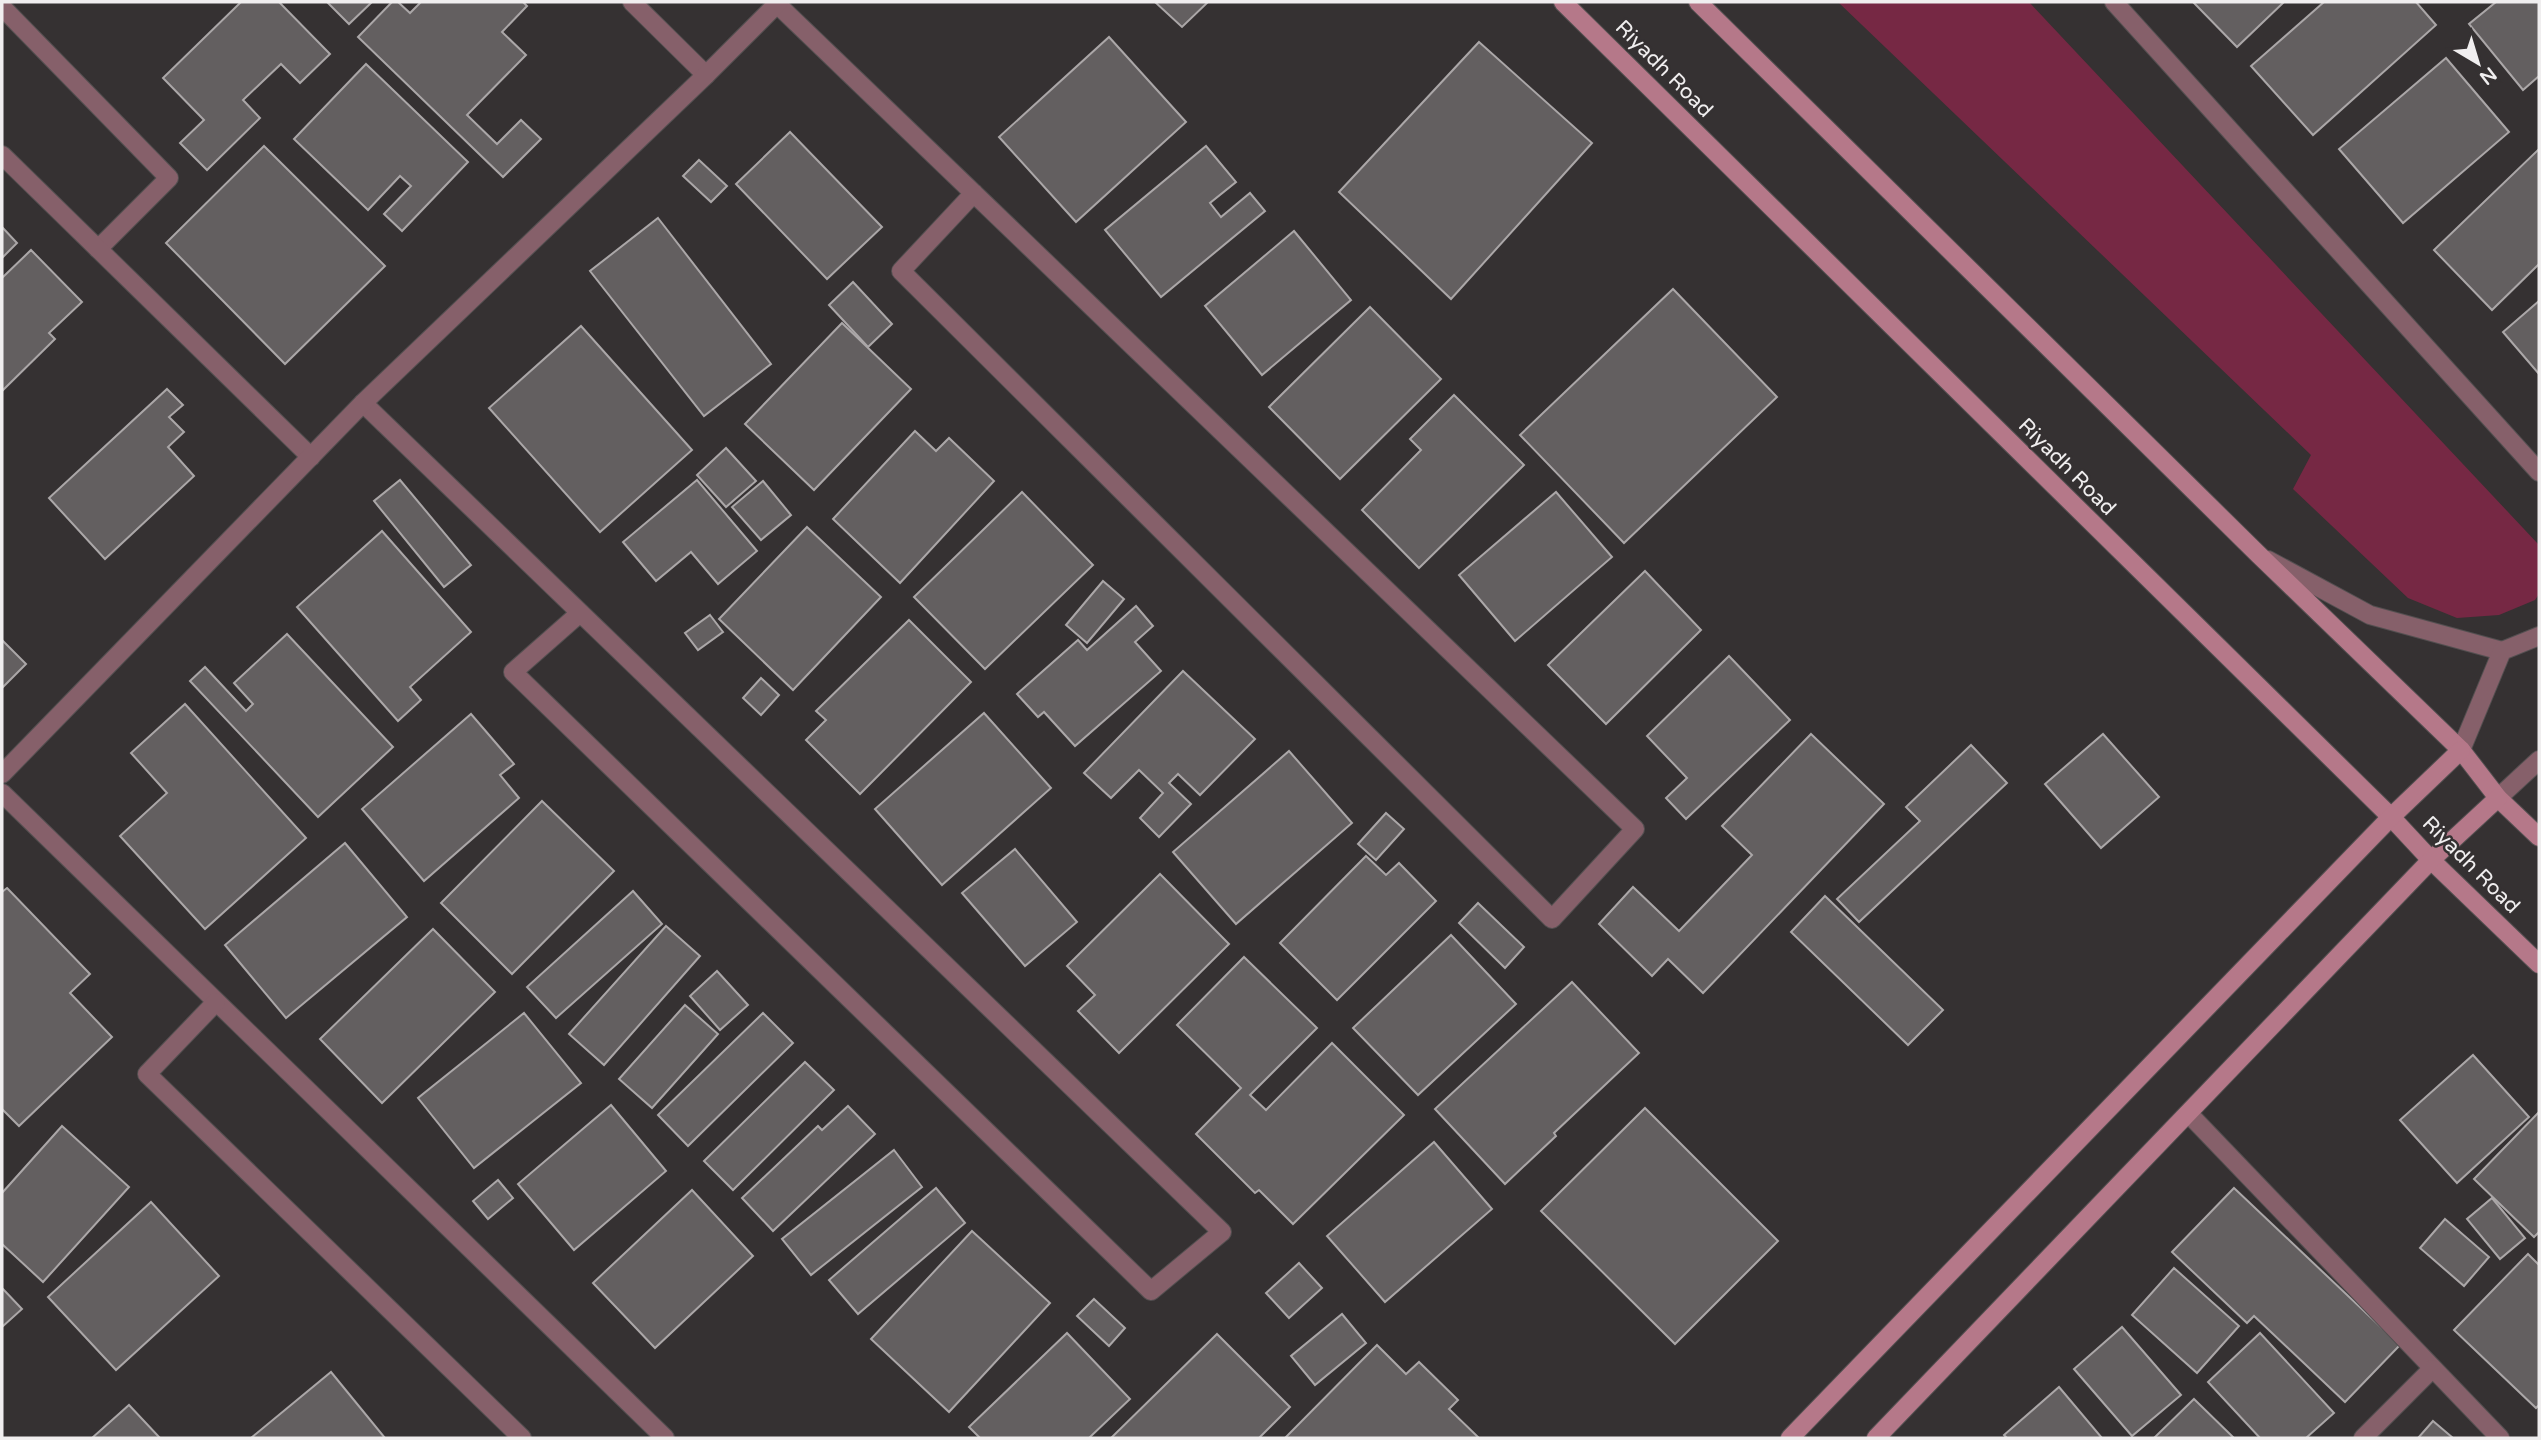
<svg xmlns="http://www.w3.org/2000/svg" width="2541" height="1440" font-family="'Varela Round',sans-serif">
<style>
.green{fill:#762844}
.building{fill:#635f60;stroke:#aba7a8;stroke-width:2}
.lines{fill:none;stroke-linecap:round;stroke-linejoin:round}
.street-casing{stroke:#534f50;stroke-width:20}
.secondary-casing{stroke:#534f50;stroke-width:20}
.street{stroke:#86606a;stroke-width:18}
.secondary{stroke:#b57889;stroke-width:18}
.labels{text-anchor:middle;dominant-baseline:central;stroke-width:5;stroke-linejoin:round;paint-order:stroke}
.street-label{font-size:21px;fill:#f0eeef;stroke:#353132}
</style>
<rect width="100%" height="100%" fill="#353132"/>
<path class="green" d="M1838,2H2029L2539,545V594L2535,600L2499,615L2457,618L2408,598L2293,489L2311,455Z"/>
<g class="building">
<path d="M241,2H279L330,54L300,83L281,64L243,100L260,118L207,170L180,143L204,120L163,78Z"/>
<path d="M327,2H372L349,24Z"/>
<path d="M392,2H398L410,13L421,2H523L527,6L502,32L526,55L467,115L497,144L521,120L541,139L503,177L358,37Z"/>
<path d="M1155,2H1208L1182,27Z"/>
<path d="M2193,2H2284L2237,47Z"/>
<path d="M2324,2H2416L2436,25L2313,135L2251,66Z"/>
<path d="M2496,2H2539V76L2523,90L2469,24Z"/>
<path d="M1109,37L1186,122L1076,222L999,137Z"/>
<path d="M1479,42L1592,143L1451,299L1339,192Z"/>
<path d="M2446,58L2509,132L2403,223L2339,149Z"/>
<path d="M366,64L468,162L402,231L384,214L411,186L400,176L368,210L294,139Z"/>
<path d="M790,132L882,227L827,279L736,184Z"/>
<path d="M264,146L385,266L285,364L166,243Z"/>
<path d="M1206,146L1236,182L1210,203L1221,217L1250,193L1265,211L1161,297L1105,230Z"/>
<path d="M2539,149V264L2492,310L2434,250Z"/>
<path d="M699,160L727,186L711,202L683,176Z"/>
<path d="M658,218L771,364L704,416L590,271Z"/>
<path d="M2,227L17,243L2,258Z"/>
<path d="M1294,231L1351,300L1262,375L1205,306Z"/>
<path d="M31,250L82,302L49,333L55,339L2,391V278Z"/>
<path d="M853,282L892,324L868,347L829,305Z"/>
<path d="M1673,289L1777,397L1624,543L1520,435Z"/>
<path d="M2539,301V374L2503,332Z"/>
<path d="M1370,307L1441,379L1340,479L1269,407Z"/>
<path d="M842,323L911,389L814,490L745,424Z"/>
<path d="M581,326L692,450L600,532L489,408Z"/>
<path d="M167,389L183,405L169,417L184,432L168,447L194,476L105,559L49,498Z"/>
<path d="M1454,395L1524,465L1419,568L1362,510L1421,450L1410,439Z"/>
<path d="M915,431L936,451L949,438L994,481L900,583L833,519Z"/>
<path d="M726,448L756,481L726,507L697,475Z"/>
<path d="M400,480L471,565L444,587L374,501Z"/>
<path d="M697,480L757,551L718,584L691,552L656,581L623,542Z"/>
<path d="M763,481L791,515L761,540L732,507Z"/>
<path d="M1022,492L1093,565L985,669L914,597Z"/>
<path d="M1556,492L1612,557L1515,641L1459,575Z"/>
<path d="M807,527L881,597L793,690L719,619Z"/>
<path d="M382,531L471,632L410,687L421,700L398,721L297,607Z"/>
<path d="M1645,571L1701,630L1606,724L1548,665Z"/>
<path d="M1103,581L1124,599L1087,643L1066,625Z"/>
<path d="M1136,606L1153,626L1135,642L1161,671L1075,746L1044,712L1038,717L1017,694L1078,640L1087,650Z"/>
<path d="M710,615L723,632L698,650L685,633Z"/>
<path d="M909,620L971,682L860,794L806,740L826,720L816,711Z"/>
<path d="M287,634L393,747L318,817L190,681L205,667L246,711L253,704L234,683Z"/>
<path d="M2,640L26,664L2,688Z"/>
<path d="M1729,656L1790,720L1686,819L1666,798L1687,778L1647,736Z"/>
<path d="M1183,671L1255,739L1200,795L1178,774L1169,783L1191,804L1159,837L1140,818L1163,793L1139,770L1111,798L1084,773Z"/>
<path d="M761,678L779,695L761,715L743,698Z"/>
<path d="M185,704L306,838L205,929L120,836L167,793L131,753Z"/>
<path d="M984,713L1051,788L942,885L875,809Z"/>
<path d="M471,714L514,764L500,775L519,798L424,881L362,809Z"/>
<path d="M1811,734L1884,804L1703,993L1668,959L1652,976L1599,924L1633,887L1679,931L1752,855L1722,826Z"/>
<path d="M2103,734L2159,797L2101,848L2045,784Z"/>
<path d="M1971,745L2007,783L1859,922L1837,899L1920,821L1906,807Z"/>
<path d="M1289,751L1352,823L1236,924L1173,852Z"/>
<path d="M542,801L614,871L512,974L441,903Z"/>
<path d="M1386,813L1404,829L1376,860L1358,844Z"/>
<path d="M345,843L407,917L286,1018L225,945Z"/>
<path d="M1015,849L1077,922L1025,966L962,893Z"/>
<path d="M1366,856L1386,875L1399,863L1436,901L1337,1000L1280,943Z"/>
<path d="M1160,874L1229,944L1119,1053L1078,1011L1095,995L1067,966Z"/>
<path d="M7,888L90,974L70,993L112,1037L19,1126L2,1109V892Z"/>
<path d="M633,891L662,924L556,1018L527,987Z"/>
<path d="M1825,896L1943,1010L1908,1045L1791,932Z"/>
<path d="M1478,903L1524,947L1505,968L1459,923Z"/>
<path d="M666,926L700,956L604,1065L569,1034Z"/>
<path d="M433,929L495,992L382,1103L320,1039Z"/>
<path d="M1451,935L1516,1004L1418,1095L1353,1028Z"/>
<path d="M1244,957L1317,1028L1250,1095L1266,1110L1332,1043L1404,1115L1293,1224L1259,1190L1255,1193L1196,1134L1241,1088L1177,1025Z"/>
<path d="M717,971L748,1005L720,1030L690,996Z"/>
<path d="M1572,982L1639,1053L1554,1133L1556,1136L1505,1184L1435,1109Z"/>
<path d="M685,1005L718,1034L652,1108L619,1079Z"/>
<path d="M524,1013L581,1083L474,1168L418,1098Z"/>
<path d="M763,1013L793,1043L688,1146L658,1115Z"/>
<path d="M2473,1055L2529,1117L2457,1183L2400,1120Z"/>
<path d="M805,1062L834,1090L733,1190L704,1161Z"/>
<path d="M611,1105L666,1171L574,1250L518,1184Z"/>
<path d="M848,1106L875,1134L773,1231L742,1198L818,1126L822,1130Z"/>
<path d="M1645,1108L1778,1241L1675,1344L1541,1211Z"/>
<path d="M2539,1112V1232L2534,1237L2474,1179Z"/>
<path d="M62,1126L129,1187L43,1282L2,1244V1193Z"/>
<path d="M1434,1142L1492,1209L1385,1302L1327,1236Z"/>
<path d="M894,1150L922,1187L811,1275L782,1239Z"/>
<path d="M498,1180L513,1198L488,1219L473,1201Z"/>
<path d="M936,1188L965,1223L858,1314L829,1280Z"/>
<path d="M2234,1188L2400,1345L2345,1402L2254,1316L2247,1323L2172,1252Z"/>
<path d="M692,1190L753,1256L655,1348L593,1283Z"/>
<path d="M2492,1198L2525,1238L2500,1259L2467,1219Z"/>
<path d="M151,1202L219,1276L116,1370L48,1297Z"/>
<path d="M2445,1219L2489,1257L2464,1286L2420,1248Z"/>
<path d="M972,1231L1050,1303L949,1412L871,1339Z"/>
<path d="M2528,1254L2539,1265V1405L2536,1408L2454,1330Z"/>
<path d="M1299,1263L1322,1288L1289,1318L1266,1293Z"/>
<path d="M2174,1268L2239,1326L2197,1373L2132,1315Z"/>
<path d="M2,1288L22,1309L2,1327Z"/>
<path d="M1094,1299L1125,1328L1109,1346L1077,1316Z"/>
<path d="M1342,1314L1366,1343L1315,1385L1291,1356Z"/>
<path d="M2122,1327L2181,1395L2132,1436L2074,1369Z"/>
<path d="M1067,1333L1130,1399L1089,1438H980L969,1427Z"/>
<path d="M2260,1333L2334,1413L2306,1438H2260L2208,1382Z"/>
<path d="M1217,1334L1290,1407L1259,1438H1111Z"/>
<path d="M1377,1345L1406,1374L1419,1362L1458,1400L1449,1409L1479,1438H1285Z"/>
<path d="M331,1372L385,1438H251Z"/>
<path d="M2059,1387L2102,1438H2007L2004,1435Z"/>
<path d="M2194,1399L2234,1438H2154Z"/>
<path d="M129,1405L160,1438H92Z"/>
<path d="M2433,1421L2453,1438H2418Z"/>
</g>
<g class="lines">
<defs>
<g id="street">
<path d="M632,2L706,75"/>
<path d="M2114,2L2539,472"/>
<path d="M777,4L1635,829L1552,919L901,271L974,193"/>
<path d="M2,7L169,178L98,249"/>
<path d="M2,155L311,457"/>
<path d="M363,403L1222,1232L1151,1291L513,672L580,613"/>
<path d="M2268,560L2370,615L2502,651"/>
<path d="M2461,750L2502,651L2539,636"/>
<path d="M2,774L363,403L706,75L779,2"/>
<path d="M2,793L665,1438"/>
<path d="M2498,798L2539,760"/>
<path d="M216,1002L147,1074L522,1438"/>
<path d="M2189,1114L2500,1438"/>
<path d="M2363,1438L2432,1369"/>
</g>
<g id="secondary">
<path d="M1563,2L2391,817L2431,860L2539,964"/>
<path d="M1698,2L2259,555L2461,750L2498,798L2539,837"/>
<path d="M1790,1438L2391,817L2461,750"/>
<path d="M1876,1438L2431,860L2498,798"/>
</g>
</defs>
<use href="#street" class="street-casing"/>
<use href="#secondary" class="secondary-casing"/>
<use href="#street" class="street"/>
<use href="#secondary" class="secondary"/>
</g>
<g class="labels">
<g class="street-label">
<text transform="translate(1664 69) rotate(45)">Riyadh Road</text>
<text transform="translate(2067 467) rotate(45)">Riyadh Road</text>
<text transform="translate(2471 865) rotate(45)">Riyadh Road</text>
</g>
</g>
<rect width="2541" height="1440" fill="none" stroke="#f0eeef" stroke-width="7"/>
<g transform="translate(2478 63) rotate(142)" stroke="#353132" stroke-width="5" paint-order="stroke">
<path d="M0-5L12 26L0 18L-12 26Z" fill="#f0eeef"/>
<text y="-10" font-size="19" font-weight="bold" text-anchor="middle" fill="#f0eeef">N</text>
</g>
</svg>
